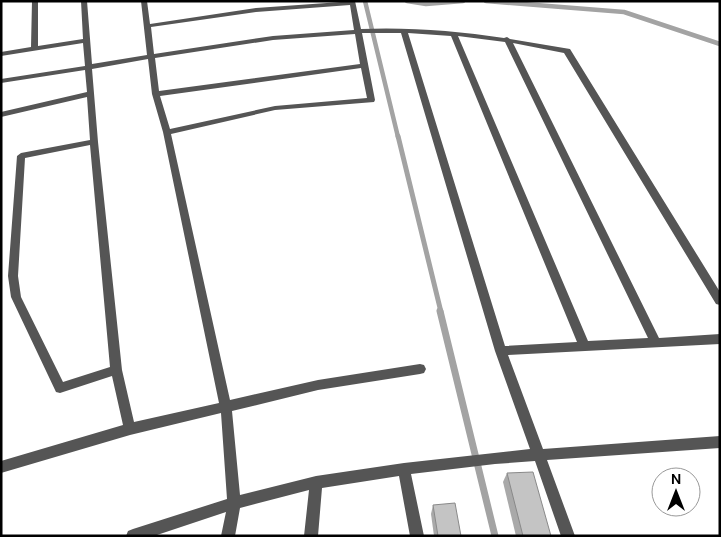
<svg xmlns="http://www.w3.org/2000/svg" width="721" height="537" font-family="'DM Sans',sans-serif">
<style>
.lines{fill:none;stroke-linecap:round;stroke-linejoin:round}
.stream-far2{stroke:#a3a3a3;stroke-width:4.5}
.stream-far1{stroke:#a3a3a3;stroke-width:5}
.stream{stroke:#a3a3a3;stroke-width:7}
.minor{fill:#555;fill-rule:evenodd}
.wall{fill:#a9a9a9}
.building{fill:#c4c4c4;stroke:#898989}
</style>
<rect width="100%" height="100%" fill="#fff"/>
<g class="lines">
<g class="stream-far2">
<path d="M365,1L398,137"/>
<path d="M407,1L426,4L463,1"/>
<path d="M486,1L624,12L720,44"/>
</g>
<path class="stream-far1" d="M398,136L441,312"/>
<path class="stream" d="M440,311L495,536"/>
<path class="minor" d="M32,1H38V46L83,39L81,1H87L92,64L147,55L141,1H147L150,24L256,8L355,1L361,29C409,27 457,31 504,38L507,37L510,39L570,49L720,292V305L716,304L564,53L513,43L659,338L720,334V344L508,355L543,449L720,436V448L547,460L575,536H561L535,461L495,464L411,474L424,536H410L399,476L322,488L318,536H304L309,490L240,508L235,536H221L226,512L154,536H126L128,531L133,529L227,499L221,413L130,435L1,473V461L123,425L112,376L60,393L56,392L11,297L8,276L17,156L21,153L90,140L87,97L1,117V112L87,92L85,70L1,83V79L85,66L83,43L1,56V52L31,47ZM350,5L354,30L273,36L154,54L151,27L256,12ZM362,33H401L495,351L530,449L404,463L316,476L240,495L232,411L318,390L420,374L424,373L426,369L424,365L420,364L318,380L230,400L171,134L275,110L374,102L375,100ZM408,33L451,36L577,342L505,346ZM355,34L360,64L159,91L155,58L273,40ZM458,36L505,42L648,338L588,341ZM148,59L152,94L163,132L219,403L134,422L122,370L98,142L92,69ZM361,68L367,98L275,106L170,129L160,96ZM90,145L110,367L63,382L21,297L18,276L25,158Z"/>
</g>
<g class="wall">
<path d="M507,473L551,536H516L503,482Z"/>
<path d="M433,505L461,536H434L431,514Z"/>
</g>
<g class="building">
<path d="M533,472L551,536H523L507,473Z"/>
<path d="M455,503L461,536H438L433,505Z"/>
</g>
<rect width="721" height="537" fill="none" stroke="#000000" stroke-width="5"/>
<g transform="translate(676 492)"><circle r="24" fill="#ffffff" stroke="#999999"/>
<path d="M0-4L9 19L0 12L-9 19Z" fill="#000000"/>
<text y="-8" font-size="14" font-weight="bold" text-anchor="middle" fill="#000000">N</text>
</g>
</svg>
